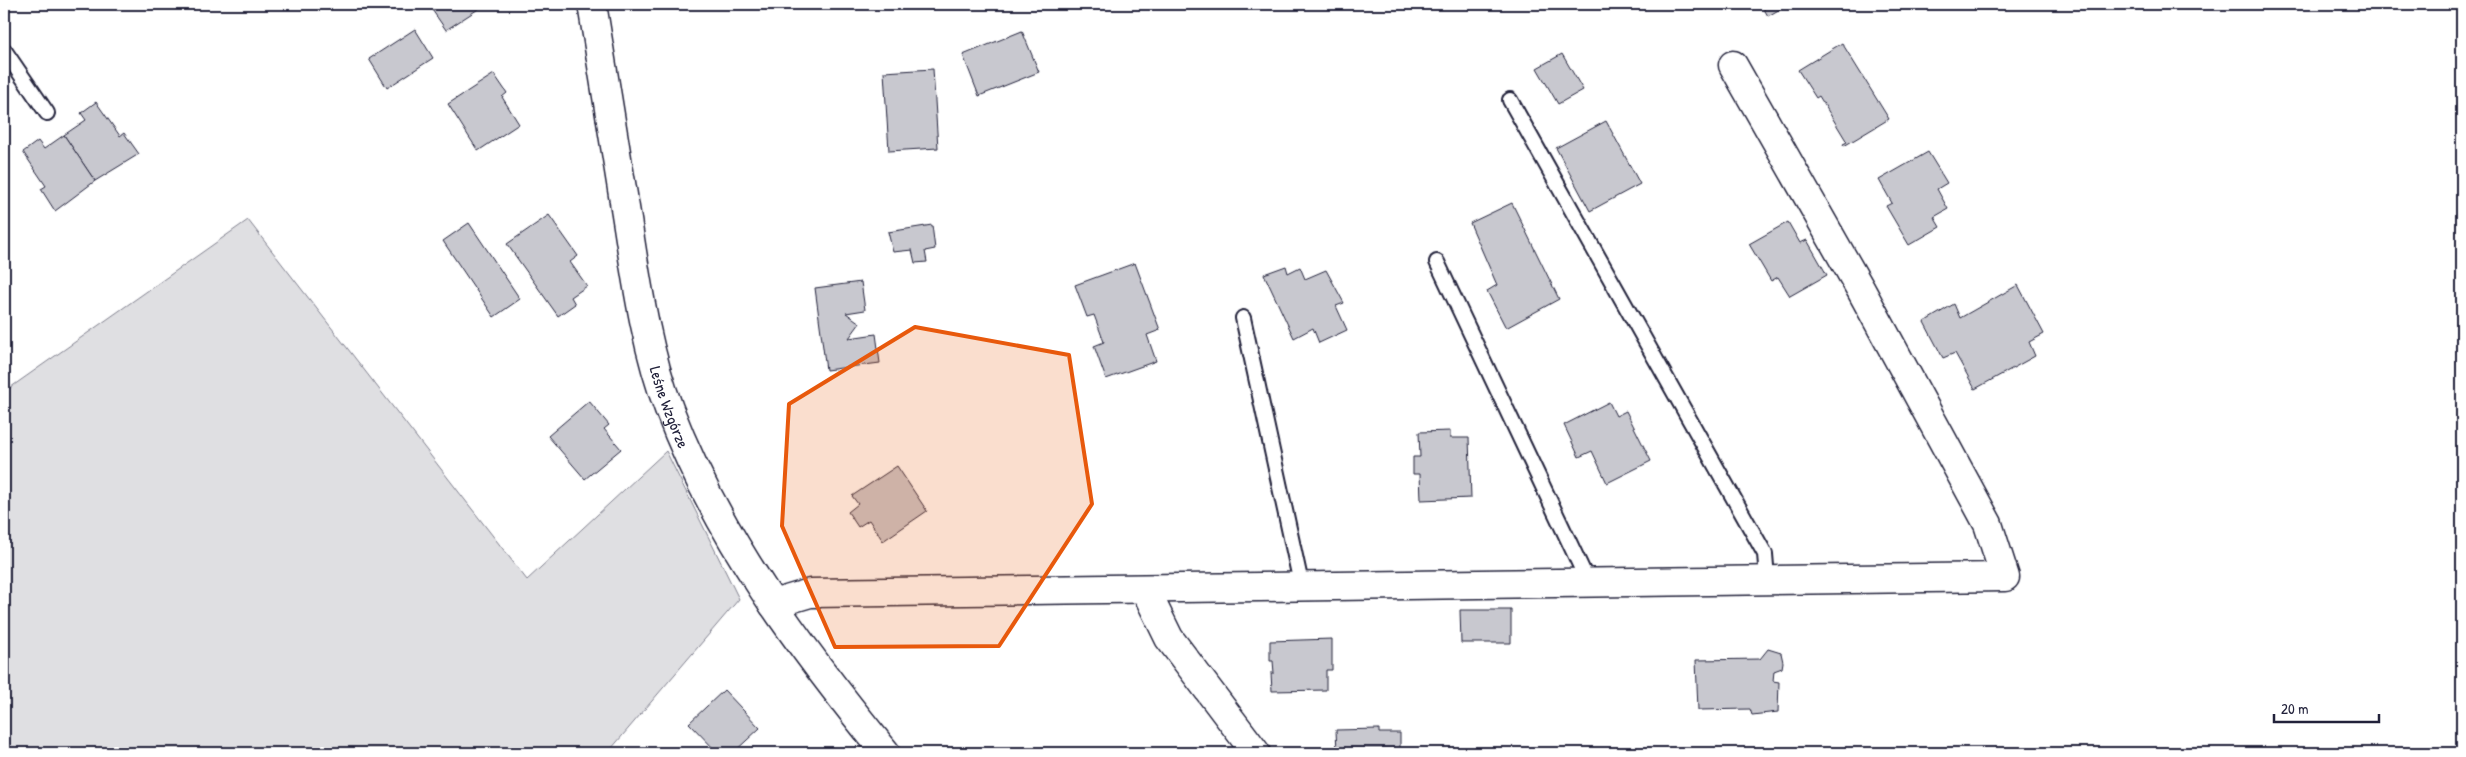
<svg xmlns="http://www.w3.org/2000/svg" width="2466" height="757" font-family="'Patrick Hand',sans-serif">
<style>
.green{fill:#dfdfe2;stroke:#80808e}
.building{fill:#c8c8cf;stroke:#22223b}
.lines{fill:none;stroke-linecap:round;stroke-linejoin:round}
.lane-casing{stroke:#22223b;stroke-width:18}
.street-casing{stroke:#22223b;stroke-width:31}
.lane{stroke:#fff;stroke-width:14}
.street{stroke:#fff;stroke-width:28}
.marked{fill:#e8590c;fill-opacity:0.2;stroke:#e8590c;stroke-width:4;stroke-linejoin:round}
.labels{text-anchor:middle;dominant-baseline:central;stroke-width:4;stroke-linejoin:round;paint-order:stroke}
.street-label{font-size:16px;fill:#22223b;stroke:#fff}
</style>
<rect width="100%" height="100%" fill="#fff"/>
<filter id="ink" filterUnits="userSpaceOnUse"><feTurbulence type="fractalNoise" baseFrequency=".02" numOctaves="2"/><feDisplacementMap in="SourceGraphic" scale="10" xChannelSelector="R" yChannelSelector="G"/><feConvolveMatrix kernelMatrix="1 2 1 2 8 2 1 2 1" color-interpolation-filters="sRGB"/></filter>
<g filter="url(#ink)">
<path class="green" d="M248,220L527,580L666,451L739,599L611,749L613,753H4V392Z"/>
<g class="building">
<path d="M428,4H486L446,30Z"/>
<path d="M1761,4H1789L1768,16Z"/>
<path d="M415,29L433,58L387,88L369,59Z"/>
<path d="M1022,31L1039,72L979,96L963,55Z"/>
<path d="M1842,43L1889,119L1844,146L1843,144L1847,142L1819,96L1816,98L1798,70Z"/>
<path d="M1562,54L1583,90L1558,104L1537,68Z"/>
<path d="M933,69L938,148L889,151L884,72Z"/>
<path d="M494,74L507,93L502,97L519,124L478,151L448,104Z"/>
<path d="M96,102L120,136L124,133L139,154L95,181L64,135L86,120L81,113Z"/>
<path d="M1606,121L1640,184L1590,211L1556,148Z"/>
<path d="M64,135L95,181L55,211L41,189L46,186L23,152L38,141L44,149Z"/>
<path d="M1928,152L1947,183L1937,189L1948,209L1934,217L1940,227L1909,245L1886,206L1892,203L1879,180Z"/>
<path d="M1512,203L1559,299L1506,328L1487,291L1497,285L1470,223Z"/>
<path d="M549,215L578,256L570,262L587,286L571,297L575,304L558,316L507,244Z"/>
<path d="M1788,222L1800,243L1807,240L1827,275L1790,296L1778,277L1771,281L1749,244Z"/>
<path d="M469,223L520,299L494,317L443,241Z"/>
<path d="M932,225L935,249L925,251L927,262L915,263L912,250L893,252L888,232Z"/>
<path d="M1135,263L1160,330L1147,335L1156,361L1106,379L1094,346L1104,342L1094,315L1087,317L1075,285Z"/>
<path d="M1286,266L1288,273L1300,267L1305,279L1326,270L1344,303L1336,306L1347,330L1319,343L1313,328L1294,338L1264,274Z"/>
<path d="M861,282L865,310L846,313L860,323L849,338L876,334L880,363L826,370L815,288Z"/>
<path d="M2018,285L2044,334L2029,342L2035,356L1975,389L1955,353L1943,358L1924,322L1954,304L1960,318Z"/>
<path d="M589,401L609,425L604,429L621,449L585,479L548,436Z"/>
<path d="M1609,402L1616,416L1626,411L1651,461L1607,483L1592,451L1579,457L1564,425Z"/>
<path d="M1450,431V438H1469L1471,498L1421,500L1420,474H1413V457H1420L1419,432Z"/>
<path d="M897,466L927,511L883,541L869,520L858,527L848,512L858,504L852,496Z"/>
<path d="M1460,610H1511V643H1461Z"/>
<path d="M1332,639V670H1326V690L1272,691L1271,673H1274L1273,661H1270V641Z"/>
<path d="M1768,649L1781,653L1783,662L1782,668L1774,671L1773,681L1779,682L1778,712L1752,715L1750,709L1698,710L1696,660L1760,659Z"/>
<path d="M724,690L760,728L733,753H718L689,723Z"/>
<path d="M1379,729V733H1400V753H1337L1336,730Z"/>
</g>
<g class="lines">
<defs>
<g id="lane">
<path d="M4,50L47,113"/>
<path d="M1510,100L1765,554L1767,578"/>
<path d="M1437,262L1588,582"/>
<path d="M1243,318L1302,588"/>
</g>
<g id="street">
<path id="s1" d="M592,4C604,76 615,148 627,220C637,283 646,349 669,409C718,538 800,648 886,753"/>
<path d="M1145,589L1169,638L1256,753"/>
<path d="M773,604L810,593L2005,577L1988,524L1861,290L1733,65"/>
</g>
</defs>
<use href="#lane" class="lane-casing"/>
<use href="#street" class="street-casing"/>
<use href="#lane" class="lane"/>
<use href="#street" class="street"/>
</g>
</g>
<path class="marked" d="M915,327L1069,355L1092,504L999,646L835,647L782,526L789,404Z"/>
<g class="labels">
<g class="street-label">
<text stroke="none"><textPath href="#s1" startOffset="411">Leśne Wzgórze</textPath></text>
</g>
</g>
<rect width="2466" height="757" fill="none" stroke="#fff" stroke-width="20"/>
<rect x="10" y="10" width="2446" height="737" fill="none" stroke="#22223b" stroke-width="2" filter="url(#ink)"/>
<path d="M2274 714v8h105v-8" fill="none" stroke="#22223b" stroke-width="2.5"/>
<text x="2281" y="714" font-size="15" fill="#22223b" stroke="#ffffff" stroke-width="4" paint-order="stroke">20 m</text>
</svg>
